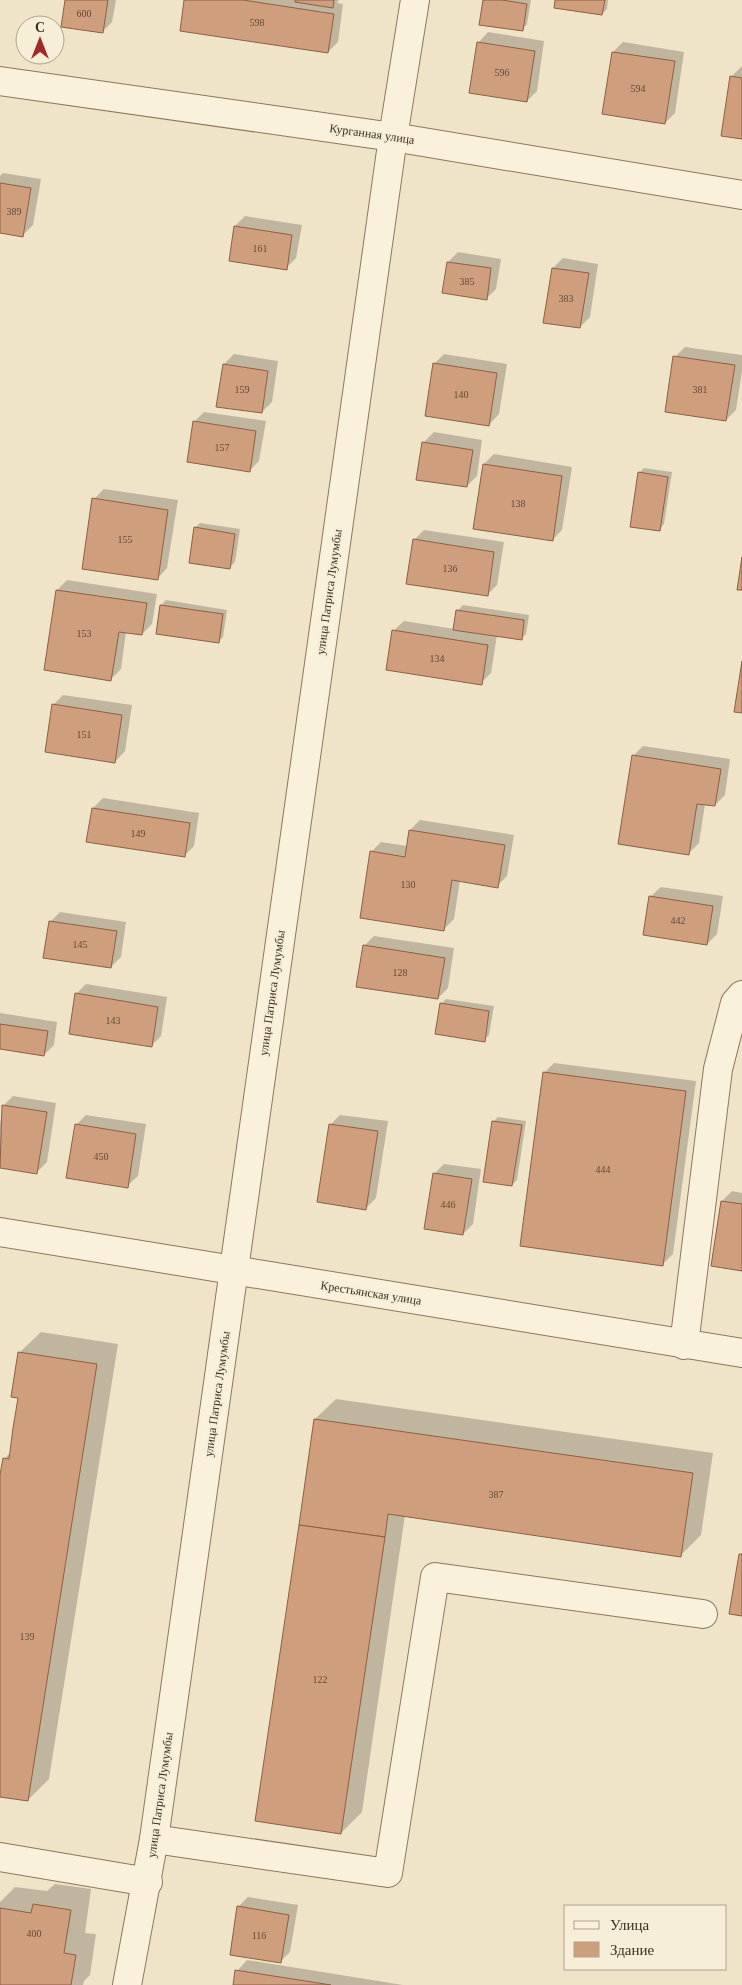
<svg xmlns="http://www.w3.org/2000/svg" width="742" height="1985" font-family="Georgia,serif">
<style>
.shadow{fill:#0003}
.building{fill:#cf9f7d;stroke:#8d5f41}
.lines{fill:none;stroke-linecap:round;stroke-linejoin:round}
.minor-casing{stroke:#8d765c;stroke-width:30}
.minor{stroke:#faf1dc;stroke-width:28}
.labels{text-anchor:middle;dominant-baseline:central;stroke-width:4;stroke-linejoin:round;paint-order:stroke}
.number-label{font-size:10px;fill:#624a37}
.street-label{font-size:12px;fill:#3d2e20;stroke:#f7eed8}
</style>
<rect width="100%" height="100%" fill="#f0e4c8"/>
<g class="shadow">
<path d="M66,0H116L112,22L102,32Z"/>
<path d="M186,0H339L337,3L343,4L338,42L328,52Z"/>
<path d="M484,0H531L527,24L522,30Z"/>
<path d="M557,0H608L607,9L602,14Z"/>
<path d="M488,32L544,41L537,91L527,101L478,43Z"/>
<path d="M623,42L684,52L675,113L665,123L613,52Z"/>
<path d="M741,67H742V138L731,77Z"/>
<path d="M3,173L41,179L33,225L23,235L0,232V176Z"/>
<path d="M245,216L302,225L296,258L286,268L235,226Z"/>
<path d="M458,252L501,259L496,289L486,299L448,262Z"/>
<path d="M563,258L598,264L590,317L580,327L553,268Z"/>
<path d="M685,347L742,355V371L736,410L726,420L675,357Z"/>
<path d="M234,354L278,361L272,402L262,412L224,364Z"/>
<path d="M444,354L507,364L499,414L489,425L434,364Z"/>
<path d="M204,412L266,421L259,461L249,471L194,422Z"/>
<path d="M434,432L482,440L477,476L467,486L424,442Z"/>
<path d="M494,454L572,467L562,530L552,540L484,464Z"/>
<path d="M644,468L672,472L664,524L659,530L639,473Z"/>
<path d="M104,489L178,500L167,568L157,579L94,499Z"/>
<path d="M200,523L240,529L235,562L230,567L195,528Z"/>
<path d="M424,530L504,542L497,585L487,595L414,540Z"/>
<path d="M67,580L157,594L152,624L142,634L126,632L121,669L111,679L45,669L57,590Z"/>
<path d="M166,600L227,610L223,637L218,642L161,605Z"/>
<path d="M463,605L529,615L526,634L521,639L497,635L491,673L481,683L393,631L404,621L455,629L458,610Z"/>
<path d="M63,695L132,705L125,751L115,762L53,705Z"/>
<path d="M643,746L730,759L725,795L715,805L705,804L699,843L689,853L633,756Z"/>
<path d="M103,798L199,813L194,846L184,856L93,808Z"/>
<path d="M420,820L514,835L507,876L497,886L460,880L454,919L444,929L371,852L381,842L407,846L410,830Z"/>
<path d="M661,887L723,896L717,934L707,944L650,897Z"/>
<path d="M60,912L126,922L121,957L111,967L50,922Z"/>
<path d="M374,936L454,948L448,988L438,998L364,946Z"/>
<path d="M86,984L167,997L161,1036L151,1046L76,994Z"/>
<path d="M446,999L494,1006L489,1035L484,1040L441,1004Z"/>
<path d="M0,1013L57,1022L54,1045L44,1055L0,1048Z"/>
<path d="M554,1063L696,1081L673,1254L663,1264L544,1073Z"/>
<path d="M13,1096L56,1103L47,1162L37,1172L0,1167V1124L3,1106Z"/>
<path d="M86,1115L146,1124L138,1176L127,1186L76,1125Z"/>
<path d="M340,1115L388,1121L376,1198L366,1208L330,1125Z"/>
<path d="M498,1117L526,1121L517,1180L512,1185L493,1122Z"/>
<path d="M444,1164L481,1169L473,1224L463,1234L434,1174Z"/>
<path d="M732,1191L742,1193V1270L722,1201Z"/>
<path d="M41,1332L118,1344L49,1779L28,1800L0,1796V1482L4,1459L11,1452L19,1397L20,1352Z"/>
<path d="M336,1399L713,1453L701,1535L680,1556L405,1515L362,1812L341,1833L315,1419Z"/>
<path d="M55,1884L91,1889L85,1933L96,1934L90,1975L84,1981L83,1985H0V1902L15,1887L47,1891Z"/>
<path d="M248,1897L298,1905L290,1952L280,1962L238,1907Z"/>
<path d="M247,1960L403,1985H234L237,1971Z"/>
</g>
<g class="building">
<path d="M65,0H108L103,33L61,27Z"/>
<path d="M184,0H243L334,14L328,53L180,31Z"/>
<path d="M295,0H334L333,8L295,2Z"/>
<path d="M483,0H502L527,4L523,31L479,25Z"/>
<path d="M555,0H605L602,15L554,8Z"/>
<path d="M477,42L535,51L527,102L469,93Z"/>
<path d="M612,52L675,61L665,124L602,114Z"/>
<path d="M730,76L742,78V139L721,136Z"/>
<path d="M0,183L31,188L23,237L0,233Z"/>
<path d="M234,226L292,235L287,270L229,261Z"/>
<path d="M447,262L491,268L487,300L442,293Z"/>
<path d="M552,268L589,273L580,328L543,323Z"/>
<path d="M673,356L735,365L726,421L665,412Z"/>
<path d="M433,363L497,373L489,426L425,416Z"/>
<path d="M223,364L268,371L262,413L216,407Z"/>
<path d="M193,421L256,431L250,472L187,462Z"/>
<path d="M422,442L473,450L467,487L416,480Z"/>
<path d="M483,464L562,476L553,541L473,529Z"/>
<path d="M638,472L668,477L660,531L630,527Z"/>
<path d="M92,498L168,510L158,580L82,569Z"/>
<path d="M194,527L235,534L230,569L189,563Z"/>
<path d="M413,539L494,552L488,596L406,584Z"/>
<path d="M742,557V590H737Z"/>
<path d="M56,590L147,603L142,635L119,632L111,681L44,670Z"/>
<path d="M160,605L223,614L219,643L156,634Z"/>
<path d="M456,610L524,620L522,640L453,630Z"/>
<path d="M392,630L488,645L482,685L386,670Z"/>
<path d="M742,661V713L734,712Z"/>
<path d="M52,704L122,715L115,763L45,752Z"/>
<path d="M632,755L721,769L715,806L697,804L689,855L618,844Z"/>
<path d="M92,808L190,823L185,857L86,842Z"/>
<path d="M409,830L505,845L498,888L452,880L444,931L360,918L370,851L405,857Z"/>
<path d="M649,896L713,906L707,945L643,935Z"/>
<path d="M49,921L117,931L111,968L43,958Z"/>
<path d="M363,945L445,958L438,999L356,987Z"/>
<path d="M75,993L158,1007L152,1047L69,1034Z"/>
<path d="M440,1003L489,1011L485,1042L435,1034Z"/>
<path d="M0,1024L48,1031L44,1056L0,1049Z"/>
<path d="M543,1072L686,1091L663,1266L520,1246Z"/>
<path d="M2,1105L47,1112L37,1174L0,1168Z"/>
<path d="M492,1121L522,1125L512,1186L483,1182Z"/>
<path d="M75,1124L136,1134L128,1188L66,1178Z"/>
<path d="M329,1124L378,1131L366,1210L317,1202Z"/>
<path d="M433,1173L472,1179L463,1235L424,1229Z"/>
<path d="M721,1201L742,1204V1271L711,1266Z"/>
<path d="M18,1352L97,1364L28,1801L0,1797V1475L3,1458L9,1459L13,1428L18,1398L11,1397Z"/>
<path d="M314,1419L693,1473L681,1557L388,1514L385,1537L299,1525Z"/>
<path d="M299,1525L385,1537L341,1834L255,1821Z"/>
<path d="M739,1554H742V1616L729,1614Z"/>
<path d="M33,1904L71,1910L64,1953L76,1955L71,1985H0V1908L31,1913Z"/>
<path d="M237,1906L289,1915L281,1963L230,1955Z"/>
<path d="M235,1970L331,1985H233Z"/>
</g>
<g class="lines">
<defs>
<g id="minor">
<path d="M0,81L393,137L742,195"/>
<path d="M0,1232L742,1353"/>
<path d="M684,1345L718,1069L735,1003L742,995"/>
<path d="M154,1839L388,1873L435,1577L703,1614"/>
<path d="M0,1857L148,1882"/>
<path d="M127,1985L154,1839L393,137L415,0"/>
</g>
</defs>
<use href="#minor" class="minor-casing"/>
<use href="#minor" class="minor"/>
</g>
<g class="labels">
<g class="number-label">
<text x="84" y="13">600</text>
<text x="257" y="22">598</text>
<text x="502" y="72">596</text>
<text x="638" y="88">594</text>
<text x="14" y="211">389</text>
<text x="260" y="248">161</text>
<text x="467" y="281">385</text>
<text x="566" y="298">383</text>
<text x="242" y="389">159</text>
<text x="700" y="389">381</text>
<text x="461" y="394">140</text>
<text x="222" y="447">157</text>
<text x="518" y="503">138</text>
<text x="125" y="539">155</text>
<text x="450" y="568">136</text>
<text x="84" y="633">153</text>
<text x="437" y="658">134</text>
<text x="84" y="734">151</text>
<text x="138" y="833">149</text>
<text x="408" y="884">130</text>
<text x="678" y="920">442</text>
<text x="80" y="944">145</text>
<text x="400" y="972">128</text>
<text x="113" y="1020">143</text>
<text x="101" y="1156">450</text>
<text x="603" y="1169">444</text>
<text x="448" y="1204">446</text>
<text x="496" y="1494">387</text>
<text x="27" y="1636">139</text>
<text x="320" y="1679">122</text>
<text x="34" y="1933">400</text>
<text x="259" y="1935">116</text>
</g>
<g class="street-label">
<text transform="translate(372 134) rotate(8)">Курганная улица</text>
<text transform="translate(329 592) rotate(-82)">улица Патриса Лумумбы</text>
<text transform="translate(272 993) rotate(-82)">улица Патриса Лумумбы</text>
<text transform="translate(371 1293) rotate(9)">Крестьянская улица</text>
<text transform="translate(217 1394) rotate(-82)">улица Патриса Лумумбы</text>
<text transform="translate(160 1795) rotate(-82)">улица Патриса Лумумбы</text>
</g>
</g>
<rect x="564" y="1905" width="162" height="65" fill="#f7eed8" stroke="#ada18e"/>
<rect x="574" y="1921" width="25" height="8" fill="#faf1dc" stroke="#ada18e"/>
<text x="610" y="1930" font-size="15" fill="#3d2e20">Улица</text>
<rect x="574" y="1942" width="25" height="15" fill="#cf9f7d" stroke="#ada18e"/>
<text x="610" y="1955" font-size="15" fill="#3d2e20">Здание</text>
<g transform="translate(40 40)"><circle r="24" fill="#f7eed8" stroke="#ada18e"/>
<path d="M0-4L9 19L0 12L-9 19Z" fill="#9e2a2b"/>
<text y="-8" font-size="14" font-weight="bold" text-anchor="middle" fill="#3d2e20">С</text>
</g>
</svg>
